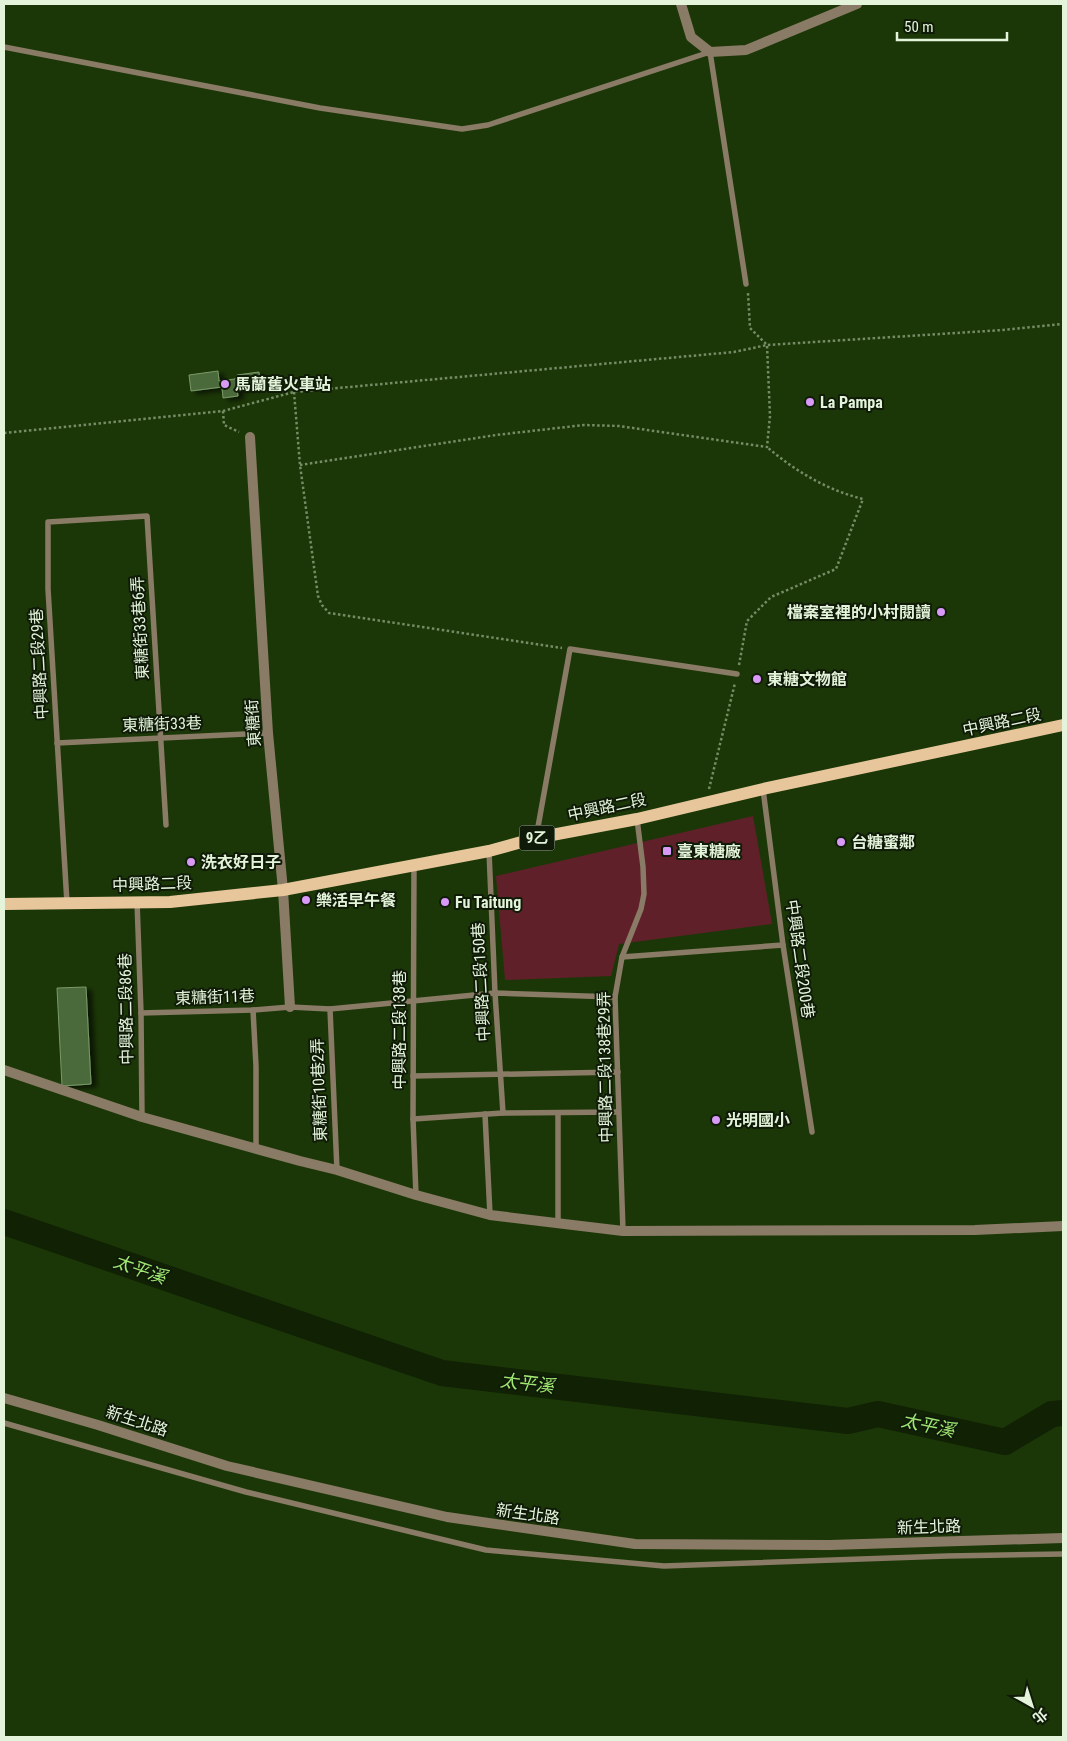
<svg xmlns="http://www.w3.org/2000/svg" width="1067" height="1741" font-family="'Roboto Condensed','Noto Sans TC',sans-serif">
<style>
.green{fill:#60202a}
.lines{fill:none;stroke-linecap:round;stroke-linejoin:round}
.river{stroke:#102104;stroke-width:26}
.building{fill:#4c6a3b;stroke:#7a9a69;filter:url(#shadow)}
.path{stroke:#758c66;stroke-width:2.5;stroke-dasharray:2.5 2.5;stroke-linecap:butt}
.service{stroke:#8a7b66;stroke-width:5.5}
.minor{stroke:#8a7b66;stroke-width:10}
.tertiary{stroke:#8a7b66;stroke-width:10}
.primary{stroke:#e7c69c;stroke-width:12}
.poi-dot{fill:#d99af7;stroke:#0f1b08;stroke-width:2}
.labels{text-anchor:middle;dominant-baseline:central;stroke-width:4;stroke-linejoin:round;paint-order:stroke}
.shield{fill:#0f1b08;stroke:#a3b39b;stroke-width:1}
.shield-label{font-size:15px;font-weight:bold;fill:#e3f4da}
.poi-label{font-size:16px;font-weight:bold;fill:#e3f4da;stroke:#0f1b08;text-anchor:start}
.street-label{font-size:16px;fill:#e3f4da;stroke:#0f1b08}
.water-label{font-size:18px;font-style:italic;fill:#a1e973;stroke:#0f1b08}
</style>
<defs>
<filter id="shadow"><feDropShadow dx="5.5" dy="3" stdDeviation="2.5" flood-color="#0009"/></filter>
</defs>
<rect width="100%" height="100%" fill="#1c3707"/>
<path class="green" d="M753,816L772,924L619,944L611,976L505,980L496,876Z"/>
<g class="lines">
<path class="river" d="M4,1222L442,1373L848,1421L878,1414L1005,1442L1052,1414L1063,1413"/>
</g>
<g class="building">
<path d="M218,371L219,381L235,379L237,375L259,372L261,386L237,389L238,396L223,398L222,387L191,391L189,375Z"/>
<path d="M86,987L91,1084L62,1086L57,988Z"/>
</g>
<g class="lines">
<g class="path">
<path d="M294,392L300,465L318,596L322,605L329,613L562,648"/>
<path d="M223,411L224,425L239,432"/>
<path d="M4,433L223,411L294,392L734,352L767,345L1003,330L1063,324"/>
<path d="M300,465L496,435L584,425L619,426L767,447L770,416L767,345L750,328L748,293"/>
<path d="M739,665L747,621L771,597L836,569L863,499C827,490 795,471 767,447"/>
<path d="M709,789L735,683"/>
</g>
<g class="service">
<path d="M4,47L320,108L462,129L488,125L710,52L746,284"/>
<path d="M57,743L268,733"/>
<path d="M763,789L783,945L812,1132"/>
<path d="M536,838L570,649L737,674"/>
<path d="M489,851L495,993L503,1113"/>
<path d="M414,864L413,1119L416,1195"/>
<path d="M137,901L141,1013L142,1117"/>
<path d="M67,903L48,589V522L147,516L166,825"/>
<path d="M622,957L783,945"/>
<path d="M330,1009L337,1170"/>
<path d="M253,1010L256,1066V1148"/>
<path d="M141,1013L253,1010L290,1007L330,1009L495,993L615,997"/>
<path d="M413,1076L618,1072"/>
<path d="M558,1113V1224"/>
<path d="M485,1114L490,1215"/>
<path d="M413,1119L503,1113L618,1112"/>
<path d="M623,1231L615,997L622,957L641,909L644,894L643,867L637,819"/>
<path d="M4,1423L246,1492L486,1550L664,1566L947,1556L1063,1554"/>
</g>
<g class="minor">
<path d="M681,4L691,37L710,52L746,50L857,4"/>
<path d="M250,437L268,733L283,890L290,1007"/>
</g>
<g class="tertiary">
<path d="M4,1070L142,1117L300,1161L337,1170L416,1195L490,1215L623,1231L975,1230L1063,1226"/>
<path d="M4,1398L98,1425L227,1466L447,1517L635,1544L830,1545L1063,1538"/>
</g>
<path class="primary" d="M4,904L170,902L283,890L489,851L536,838L637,819L763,789L1063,725"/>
</g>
<g class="poi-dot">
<circle cx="225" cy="384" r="5"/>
<circle cx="810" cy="402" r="5"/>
<circle cx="941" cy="612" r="5"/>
<circle cx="757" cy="679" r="5"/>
<circle cx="841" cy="842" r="5"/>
<rect x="662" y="846" width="10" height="10" rx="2.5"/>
<circle cx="191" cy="862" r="5"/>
<circle cx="306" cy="900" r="5"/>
<circle cx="445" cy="902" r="5"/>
<circle cx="716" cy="1120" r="5"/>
</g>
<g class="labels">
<rect class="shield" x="519.5" y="825.5" width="35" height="25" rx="4"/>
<g class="shield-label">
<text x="537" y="838">9乙</text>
</g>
<g class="poi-label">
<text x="235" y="384">馬蘭舊火車站</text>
<text x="820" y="402">La Pampa</text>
<text x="931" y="612" text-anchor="end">檔案室裡的小村閱讀</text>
<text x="767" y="679">東糖文物館</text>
<text x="851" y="842">台糖蜜鄰</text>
<text x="677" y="851">臺東糖廠</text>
<text x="201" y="862">洗衣好日子</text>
<text x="316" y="900">樂活早午餐</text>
<text x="455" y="902">Fu Taitung</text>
<text x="726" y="1120">光明國小</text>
</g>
<g class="street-label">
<text transform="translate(140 628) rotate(-93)">東糖街33巷6弄</text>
<text transform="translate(39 664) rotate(-93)">中興路二段29巷</text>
<text transform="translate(1002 722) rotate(-12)">中興路二段</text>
<text transform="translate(253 723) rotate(-94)">東糖街</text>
<text transform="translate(162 724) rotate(-2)">東糖街33巷</text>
<text transform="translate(607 807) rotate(-12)">中興路二段</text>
<text transform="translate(152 884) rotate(-2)">中興路二段</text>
<text transform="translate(800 959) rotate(82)">中興路二段200巷</text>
<text transform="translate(481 982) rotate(-93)">中興路二段150巷</text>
<text transform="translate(215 997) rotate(-2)">東糖街11巷</text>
<text transform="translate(126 1009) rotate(-91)">中興路二段86巷</text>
<text transform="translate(399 1030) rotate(-90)">中興路二段138巷</text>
<text transform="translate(605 1067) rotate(-91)">中興路二段138巷29弄</text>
<text transform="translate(319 1090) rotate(-92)">東糖街10巷2弄</text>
<text transform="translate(137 1421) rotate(18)">新生北路</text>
<text transform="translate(528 1514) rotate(8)">新生北路</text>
<text transform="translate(929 1527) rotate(-2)">新生北路</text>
</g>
<g class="water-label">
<text transform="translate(140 1269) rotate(19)">太平溪</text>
<text transform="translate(527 1383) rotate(7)">太平溪</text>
<text transform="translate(928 1425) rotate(12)">太平溪</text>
</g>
</g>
<rect width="1067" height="1741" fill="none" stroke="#e3f4da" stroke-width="10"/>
<g transform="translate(1032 1706) rotate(141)" stroke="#0f1b08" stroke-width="4" paint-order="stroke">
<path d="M0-4L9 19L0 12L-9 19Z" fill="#e3f4da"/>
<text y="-8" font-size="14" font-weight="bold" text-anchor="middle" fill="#e3f4da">北</text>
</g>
<path d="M897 32v8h110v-8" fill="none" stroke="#e3f4da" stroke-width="2.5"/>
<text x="904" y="32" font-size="15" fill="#e3f4da" stroke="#0f1b08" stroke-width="4" paint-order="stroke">50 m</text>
</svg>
